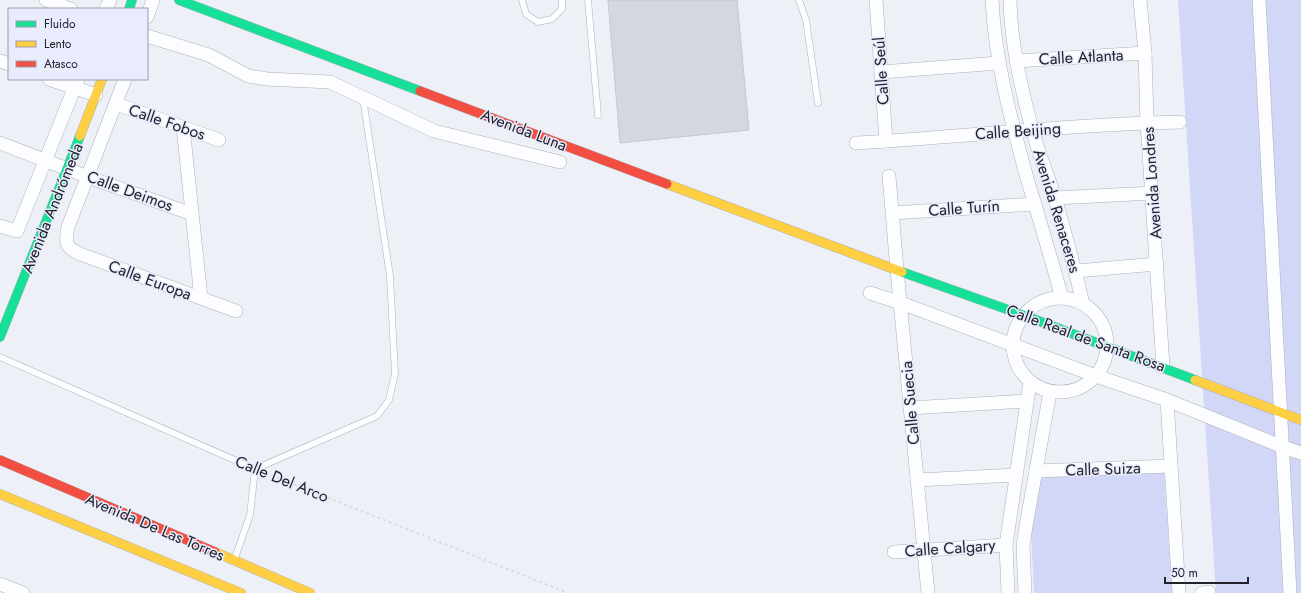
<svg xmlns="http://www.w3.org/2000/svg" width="1301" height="593" font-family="Jost,sans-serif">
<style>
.green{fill:#d2d6f7}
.building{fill:#d5d7e0;stroke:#c5c6cf}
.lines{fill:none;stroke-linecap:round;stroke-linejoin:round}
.lane-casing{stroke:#afb0b9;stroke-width:7}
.street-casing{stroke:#afb0b9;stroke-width:14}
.fast-casing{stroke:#afb0b9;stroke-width:10}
.slow-casing{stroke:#afb0b9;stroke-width:10}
.jam-casing{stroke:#afb0b9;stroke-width:10}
.path{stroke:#dadbde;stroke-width:2;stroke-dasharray:3 3;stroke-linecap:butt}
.lane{stroke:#fcfdfe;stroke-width:6}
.street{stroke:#fcfdfe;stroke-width:13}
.fast{stroke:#16e098;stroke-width:9}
.slow{stroke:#ffcf43;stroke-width:9}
.jam{stroke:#f24e42;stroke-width:9}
.labels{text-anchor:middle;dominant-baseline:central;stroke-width:3;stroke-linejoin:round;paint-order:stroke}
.street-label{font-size:16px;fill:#21222c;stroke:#e9ecfd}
</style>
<rect width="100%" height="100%" fill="#eef0f8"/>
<g class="green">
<path d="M1178,0H1301V593H1216Z"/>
<path d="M1164,472L1172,593H1034L1031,532L1041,479L1049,474Z"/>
</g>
<path class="building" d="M608,0H737L749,130L620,143Z"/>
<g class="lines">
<defs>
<g id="lane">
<path d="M522,0L526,14L538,22L552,19L562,9V0"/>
<path d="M588,0L598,115"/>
<path d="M799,0L806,20L818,103"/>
<path d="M0,357L255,469"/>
<path d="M235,558L250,515L255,469L377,416L389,400L395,374L390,276L363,98"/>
</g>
<g id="street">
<path d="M46,0L71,9"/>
<path d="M876,0L886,141"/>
<path d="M992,0C995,61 1011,120 1027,178C1039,218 1051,258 1062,298"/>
<path d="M1010,0C1011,44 1021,87 1032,129C1038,152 1048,175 1055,198C1065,233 1075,268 1083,304"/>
<path d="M1140,0L1145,53L1147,122L1163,367"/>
<path d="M1259,0L1290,593"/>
<path d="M106,9L110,0"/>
<path d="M147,17L153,0"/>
<path d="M147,36L209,55L248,76L267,79L330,82L434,131L560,162"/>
<path d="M0,61L9,64"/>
<path d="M1016,61L1145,53"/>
<path d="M881,72L999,63"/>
<path d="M49,79L96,95"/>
<path d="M125,79L68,227C65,243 65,247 80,254L236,311"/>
<path d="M116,104L219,140"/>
<path d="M183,127L201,298"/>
<path d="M0,143L88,177L192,214"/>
<path d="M856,143C964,137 1072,124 1180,122"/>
<path d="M889,176L897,270L928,593"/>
<path d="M1055,198L1153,193"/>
<path d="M893,213L1035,204"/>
<path d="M0,226L17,231L78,79"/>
<path d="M1076,271L1157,264"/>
<path d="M870,293L901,303L1096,376L1167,400L1283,447L1301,453"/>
<circle cx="1060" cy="345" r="47"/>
<path d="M1167,400L1179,593"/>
<path d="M910,408L1027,401"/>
<path d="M1036,471L1171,466"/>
<path d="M917,480L1016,475"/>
<path d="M894,552L1006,545"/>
<path d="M0,584L23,593"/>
<path d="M1008,593L1006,545L1030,382"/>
<path d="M1025,593L1023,546L1026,526L1050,392"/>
<path d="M1202,593L1209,592"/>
</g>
<g id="fast">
<path d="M179,0L420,91"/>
<path d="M129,9L132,0"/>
<path d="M902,272L1023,315L1195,380"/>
<path d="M0,337L80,136"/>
</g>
<g id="slow">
<path d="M80,136L102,79"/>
<path d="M667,184L902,272"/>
<path d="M1195,380L1301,420"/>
<path d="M0,494L241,593"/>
<path d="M215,552L310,593"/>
</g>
<g id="jam">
<path d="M420,91L667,184"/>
<path d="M0,460L215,552"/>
</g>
</defs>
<use href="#lane" class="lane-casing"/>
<use href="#street" class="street-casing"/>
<use href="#fast" class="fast-casing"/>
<use href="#slow" class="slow-casing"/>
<use href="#jam" class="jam-casing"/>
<path class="path" d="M266,473L568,593"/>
<use href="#lane" class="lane"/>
<use href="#street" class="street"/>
<use href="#fast" class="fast"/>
<use href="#slow" class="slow"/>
<use href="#jam" class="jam"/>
</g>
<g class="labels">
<g class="street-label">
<text transform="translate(1081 57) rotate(-3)">Calle Atlanta</text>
<text transform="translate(881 71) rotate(-94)">Calle Seúl</text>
<text transform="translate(167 122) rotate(19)">Calle Fobos</text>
<text transform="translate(524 130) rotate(21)">Avenida Luna</text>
<text transform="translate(1018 131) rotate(-4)">Calle Beijing</text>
<text transform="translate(1152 183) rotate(-94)">Avenida Londres</text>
<text transform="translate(130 191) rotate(20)">Calle Deimos</text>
<text transform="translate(52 208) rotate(-68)">Avenida Andrómeda</text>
<text transform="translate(964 208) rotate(-4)">Calle Turín</text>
<text transform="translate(1057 211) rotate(73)">Avenida Renaceres</text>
<text transform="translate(150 280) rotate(20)">Calle Europa</text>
<text transform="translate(1086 338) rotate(20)">Calle Real de Santa Rosa</text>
<text transform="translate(910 403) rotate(-95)">Calle Suecia</text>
<text transform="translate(1103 469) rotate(-2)">Calle Suiza</text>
<text transform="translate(282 479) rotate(22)">Calle Del Arco</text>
<text transform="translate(155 527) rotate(23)">Avenida De Las Torres</text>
<text transform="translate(950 548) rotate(-4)">Calle Calgary</text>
</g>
</g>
<rect x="8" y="8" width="140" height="72" fill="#e9ecfd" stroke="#999ba9"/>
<rect x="16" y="21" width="20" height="6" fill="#16e098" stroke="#999ba9"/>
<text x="44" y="28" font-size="12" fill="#21222c">Fluido</text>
<rect x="16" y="41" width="20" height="6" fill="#ffcf43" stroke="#999ba9"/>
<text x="44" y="48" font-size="12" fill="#21222c">Lento</text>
<rect x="16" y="61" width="20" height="6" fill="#f24e42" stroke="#999ba9"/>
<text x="44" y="68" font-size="12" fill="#21222c">Atasco</text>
<path d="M1165 577v6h83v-6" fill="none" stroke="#21222c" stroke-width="2"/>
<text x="1171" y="577" font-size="12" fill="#21222c" stroke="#e9ecfd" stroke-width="3" paint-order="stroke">50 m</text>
</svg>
